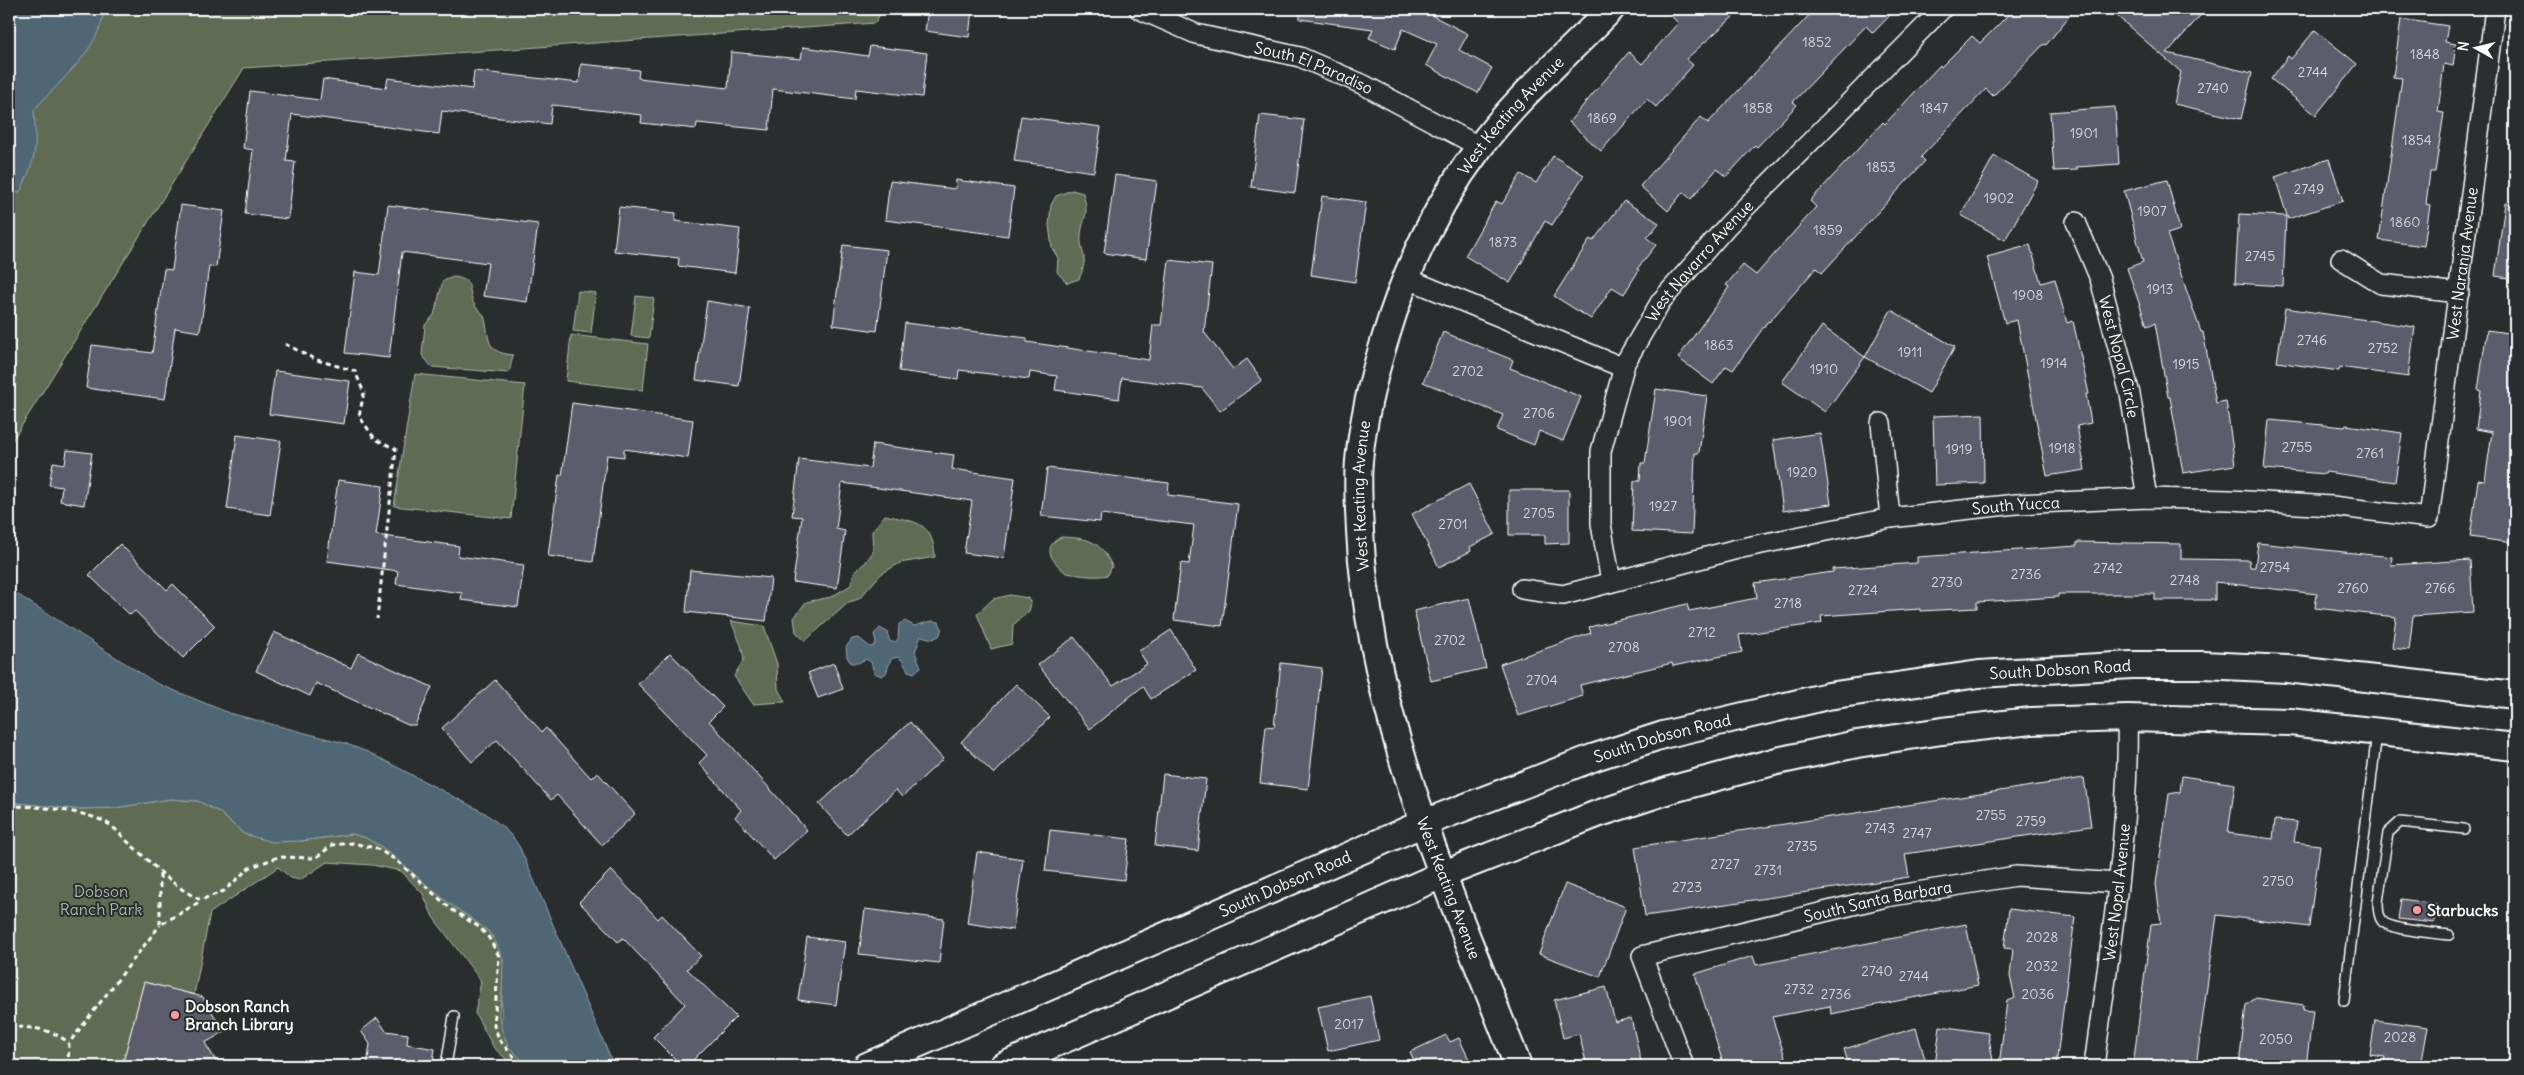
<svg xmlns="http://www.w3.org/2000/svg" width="2524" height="1075" font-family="Delius,sans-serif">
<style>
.green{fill:#5f6c53;stroke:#afb6a9}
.water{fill:#4f6674;stroke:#95a3ac}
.building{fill:#5d5b6d;stroke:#fff}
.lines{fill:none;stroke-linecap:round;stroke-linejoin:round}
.lane-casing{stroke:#fff;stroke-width:12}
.street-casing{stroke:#fff;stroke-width:22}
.secondary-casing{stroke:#fff;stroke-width:30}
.path{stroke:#fff;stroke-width:3;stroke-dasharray:5 4;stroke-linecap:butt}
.lane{stroke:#2a2d2e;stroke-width:9}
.street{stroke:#2a2d2e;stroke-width:19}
.secondary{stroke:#2a2d2e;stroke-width:26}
.poi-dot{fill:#ff9aa2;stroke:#2a2d2e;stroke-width:2}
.labels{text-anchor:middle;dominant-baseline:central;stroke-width:4;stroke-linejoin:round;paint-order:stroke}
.number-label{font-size:14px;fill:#d6d6da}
.street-label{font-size:16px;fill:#fff;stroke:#2a2d2e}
.park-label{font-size:16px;fill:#afb6a9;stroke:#2a2d2e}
.poi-label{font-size:16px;font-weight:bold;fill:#fff;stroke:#2a2d2e;text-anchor:start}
</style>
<rect width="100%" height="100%" fill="#2a2d2e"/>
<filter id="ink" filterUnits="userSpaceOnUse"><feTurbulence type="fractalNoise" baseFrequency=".02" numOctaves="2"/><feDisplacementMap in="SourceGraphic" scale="10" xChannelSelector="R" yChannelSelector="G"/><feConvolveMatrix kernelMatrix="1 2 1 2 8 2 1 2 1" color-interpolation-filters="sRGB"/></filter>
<g filter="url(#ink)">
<g class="green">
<path d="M9,9H883L875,23L244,68L9,446Z"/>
<path d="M1072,190L1083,193C1090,218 1083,214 1081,236C1080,256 1090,254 1079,279L1067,283L1057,272L1058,258L1052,248L1049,225L1051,205L1056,196Z"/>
<path d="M453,277C475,279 467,291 474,304C476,309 482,311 484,316C491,338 483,352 513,355L509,373L432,367L422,355L425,325L434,315L443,281Z"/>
<path d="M578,291L596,293L591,333L573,331Z"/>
<path d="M636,296L654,298L649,338L631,336Z"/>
<path d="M571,335L648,344L643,390L566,381Z"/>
<path d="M415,374L525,385L511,519L394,506Z"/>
<path d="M885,515C915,522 933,521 935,557L900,563L881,574L859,599L849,602L805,641L796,632L794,618L806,602L831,597L851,585L854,572L865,563L873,552L872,531Z"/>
<path d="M1061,537C1088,538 1100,540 1112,566L1108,575C1094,578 1080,575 1066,573C1053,562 1040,548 1061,537Z"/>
<path d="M1010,595L1028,598L1031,604L1029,611L1013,625L1012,644L991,649L977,614L993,599Z"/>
<path d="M731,621L764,626L777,664L778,689L785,702L753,704L734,676L744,659L741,645Z"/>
<path d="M170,799L198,801L219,812L244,834L301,841L352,834L366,838L382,847L446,901L486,929L499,946L503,959L504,977L499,1014L508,1046L528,1066H505L506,1059L494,1048L475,1013L481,981L433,917L423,894L401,871L372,865L327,862L300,880L291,878L278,867L210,913L194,995L144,982L122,1066H9V802L75,809L115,808Z"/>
</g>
<g class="water">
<path d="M9,9H104C101,49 59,81 34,110C36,149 38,155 20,192L9,194Z"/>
<path d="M9,589L156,683L229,713L344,743L370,753L485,813C499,824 511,832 520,848L614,1066H528L508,1046L501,1027L503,959L494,938L486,929L446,901L382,847L366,838L352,834L301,841L272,842L244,834L219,812L198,801L170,799L115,808L75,809L9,802Z"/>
<path d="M905,621L914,626L932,621L939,622L942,629L939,636L933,639L921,636L915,652L921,667L914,673L908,671L902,660L898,657L891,659L886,673L882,676L874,673L871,662L866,659L858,663H851L847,657L846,647L852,639L859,638L870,647L874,646L876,642L874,634L880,628L887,632L890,642H895L898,639L899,624Z"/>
</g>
<g class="building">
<path d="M928,9H972L969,37L925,31Z"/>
<path d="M1300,9H1436L1433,16L1468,34L1459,50L1492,68L1478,93L1426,65L1437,44L1403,29L1395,49L1369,38L1373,29L1300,19Z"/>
<path d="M1665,9H1742L1686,59L1693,65L1656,107L1647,99L1601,151L1569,122L1629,52L1642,64L1678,23Z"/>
<path d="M1815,9H1896L1873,33L1866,26L1793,102L1797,105L1757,147L1755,145L1726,177L1717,169L1691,199L1683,192L1668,211L1640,186L1701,117L1708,123Z"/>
<path d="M2014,9H2075L2046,45L2044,44L1993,96L1986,89L1921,157L1925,161L1822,273L1816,268L1769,322L1768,321L1733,370L1726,366L1713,384L1678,358L1729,287L1726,285L1743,265L1756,275L1816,207L1810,201L1883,122L1885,124L1940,65L1941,67L1972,36L1980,43Z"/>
<path d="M2109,9H2192L2200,16L2167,53L2252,73L2241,119L2174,104L2181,72Z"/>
<path d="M2401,19L2448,26L2445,42L2456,44L2453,66L2444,64L2438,112L2444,113L2435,172H2430L2426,204L2430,205L2424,246L2379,240L2402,78L2393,77Z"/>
<path d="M2315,30L2357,64L2316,115L2271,79L2288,56L2291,59Z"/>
<path d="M870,46L927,53L922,97L856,89L855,99L773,89L769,130L697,123L696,129L641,123L642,115L552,105L550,124L442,111L439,134L292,114L286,161L295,162L288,219L245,214L253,150L243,148L250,91L320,100L323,79L386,88L388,78L472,89L474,71L579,83L581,64L639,70L638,78L728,88L731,52L801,59L803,47L868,56Z"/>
<path d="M2115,107L2119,164L2077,167V170L2054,171L2050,112Z"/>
<path d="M1260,115L1304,120L1295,193L1251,187Z"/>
<path d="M1021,116L1101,127L1094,172L1014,161Z"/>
<path d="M1553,156L1584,175L1552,225L1545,221L1510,283L1465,256L1496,201L1502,204L1521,174L1536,183Z"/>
<path d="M1994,156L2038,181L2005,240L1961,215Z"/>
<path d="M2329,159L2343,201L2288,219L2275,177Z"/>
<path d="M1115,175L1157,181L1146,259L1104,253Z"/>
<path d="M956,180L1014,188L1008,236L885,220L890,181L955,189Z"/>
<path d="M2167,180L2180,230L2167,234L2201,332H2203L2216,403L2226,401L2235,465L2183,473L2170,397H2168L2155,323L2147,326L2127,268L2143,262L2124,191Z"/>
<path d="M1322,196L1366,202L1355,282L1311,275Z"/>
<path d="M1624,201L1659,223L1647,238L1656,245L1637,269L1639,270L1624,294L1612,287L1591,319L1554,296L1590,239L1593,241Z"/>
<path d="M2505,203H2515V279L2495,276Z"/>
<path d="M181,205L224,211L216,267L209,266L200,332L175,328L165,399L86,388L92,345L152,353L164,269L172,270Z"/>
<path d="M388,205L538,224L527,302L483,296L488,263L402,252L389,358L345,353L355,272L379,275Z"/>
<path d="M619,207L676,213L675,221L740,229L735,273L678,266L679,258L614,251Z"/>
<path d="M2239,214L2286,216L2283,286L2235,283Z"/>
<path d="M843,245L887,250L877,331L833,325Z"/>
<path d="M2030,245L2041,283L2055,279L2067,323L2073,321L2089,394H2086L2091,423L2077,426L2085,470L2047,476L2017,320L2005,323L1987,257Z"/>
<path d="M1169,260L1212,265L1204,332L1233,369L1247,359L1262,380L1220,411L1202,388L1122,378L1119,399L1055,390L1057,376L1030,372L1029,379L959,370L958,379L899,371L905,323L1027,338V342L1149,360L1153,325H1161Z"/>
<path d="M707,301L750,308L739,386L696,380Z"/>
<path d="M2285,308L2415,327L2408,377L2340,367L2339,371L2277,362Z"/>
<path d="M1891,310L1955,347L1929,393L1865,357Z"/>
<path d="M1822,326L1865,357L1825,412L1782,382Z"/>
<path d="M2487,330L2515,334V526L2513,543L2470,537L2478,480L2485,481L2492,432L2476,429L2481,391L2478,390Z"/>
<path d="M1443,332L1513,360L1510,368L1581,397L1563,441L1539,431L1534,445L1497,430L1503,415L1423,382Z"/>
<path d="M275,371L350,381L344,424L269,414Z"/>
<path d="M1656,389L1707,396L1699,453H1695L1692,534L1632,531L1634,481H1640L1641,463H1645Z"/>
<path d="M572,403L693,420L688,458L624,449V457L607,455L593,562L548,556L559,475L562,476Z"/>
<path d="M1983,414L1984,483L1935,485L1933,416Z"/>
<path d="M2269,420L2345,427L2346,425L2402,433L2395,482L2326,472L2325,474L2264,469Z"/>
<path d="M1820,433L1831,504L1783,511L1773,440Z"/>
<path d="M237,435L281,441L270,515L227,509Z"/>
<path d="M873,444L954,455L952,469L1015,478L1004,558L964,553L972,501L842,483L836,529L845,531L837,588L793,582L802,517L792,516L799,459L870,468Z"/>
<path d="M67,450L92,453L84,505L60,501L62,487L49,485L53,462L65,464Z"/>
<path d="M1047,468L1169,483L1168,495L1238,504L1222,626L1174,620L1181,563L1189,564L1194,525L1101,514L1100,522L1041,516Z"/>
<path d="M338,480L383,486L376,535L459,546L458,556L524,565L518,607L461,600L462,593L396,584L398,571L327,561Z"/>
<path d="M1469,484L1495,534L1470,547L1471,551L1439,567L1412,514Z"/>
<path d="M1509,490H1569V543L1545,544V535H1509Z"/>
<path d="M2077,542L2181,544V559L2249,560L2250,567H2255L2258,543L2392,557L2391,565L2470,560L2473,612L2413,616L2409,650L2392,648L2396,617L2315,608L2317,594L2215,582V600H2155V594H2058V597L1977,602V608L1920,611V609L1821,616L1822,623L1739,635L1742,652L1673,666L1672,663L1580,685L1583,696L1518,716L1500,664L1591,633L1589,627L1687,604L1689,611L1757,598L1755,583L1833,572V569L1917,563V557L2077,546Z"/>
<path d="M120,544L167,590L173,584L215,626L183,658L135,611L130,615L89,575Z"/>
<path d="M690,570L771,578L766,621L686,612Z"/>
<path d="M1469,598L1486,668L1431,681L1414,611Z"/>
<path d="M1171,630L1196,670L1151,699L1143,686L1090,729L1038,665L1074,637L1113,686L1147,664L1139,651Z"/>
<path d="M274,632L351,668L358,653L432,687L415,725H408L316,683L310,696L256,671Z"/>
<path d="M670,653L723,707L709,721L807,830L774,860L735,817L741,810L699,763L707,755L638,684Z"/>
<path d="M834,663L843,689L818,698L808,673Z"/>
<path d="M1281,663L1322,668L1308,789L1260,783L1266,726L1274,727Z"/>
<path d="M495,680L542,732L546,728L591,778L597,772L635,814L602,845L557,795L551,800L497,740L472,762L442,728Z"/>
<path d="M1016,684L1050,717L994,774L961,742Z"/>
<path d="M910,722L943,759L902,797L896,790L847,835L819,804Z"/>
<path d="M1163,774L1206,779L1198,851L1155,846Z"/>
<path d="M2182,776L2235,784L2228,833L2273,839L2275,820L2297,822L2294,842L2320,845L2309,927L2217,915L2196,1066H2133L2151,924L2161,923L2156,884L2169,794L2180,792Z"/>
<path d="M2084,778L2091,826L1905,854L1909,877L1645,916L1635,847Z"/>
<path d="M1050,830L1129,839L1124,880L1045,871Z"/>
<path d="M977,852L1023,859L1013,930L967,923Z"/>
<path d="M611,870L658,919L662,915L701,956L687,969L736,1017L687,1066H682L653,1037L685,1004L623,938L618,942L579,902Z"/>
<path d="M1565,884L1626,907L1600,977L1539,954Z"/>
<path d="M2401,899L2436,904L2434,923L2398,919Z"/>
<path d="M865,909L944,919L939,963L859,954Z"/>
<path d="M2009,909L2075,917L2056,1066H1999L2007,1001L2015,998L2010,976L2013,949L2004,948Z"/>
<path d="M1966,924L1978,985L1831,1014L1830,1006L1772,1017L1788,1066H1724L1695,974L1753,956L1756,965Z"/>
<path d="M807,937L845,942L836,1005L798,1000Z"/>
<path d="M144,982L203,997L224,1032L205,1043L219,1066H122Z"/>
<path d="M1606,987L1615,1022L1631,1018L1642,1066H1587L1579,1034L1563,1038L1554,1000Z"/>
<path d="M1370,996L1379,1040L1328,1051L1318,1007Z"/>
<path d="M2256,998L2304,1005L2303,1010L2313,1011L2306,1066H2239L2246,1005Z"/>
<path d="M377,1018L386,1031L408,1034L407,1044L435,1049L432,1066H367L370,1044L361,1031Z"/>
<path d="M2375,1020L2428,1027L2421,1066H2383L2385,1057L2370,1055Z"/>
<path d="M1940,1026L1988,1033L1994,1066H1935Z"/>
<path d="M1916,1028L1927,1066H1849L1844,1049Z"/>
<path d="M1446,1035L1450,1042L1459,1038L1472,1066H1417L1410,1052Z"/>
</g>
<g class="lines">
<defs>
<g id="lane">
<path d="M2449,935C2435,933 2390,930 2382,921C2378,916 2378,908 2378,902L2388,833L2400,822L2464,829"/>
<path d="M2344,1001L2377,733"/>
<path d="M446,1066L454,1016"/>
</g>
<g id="street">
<path id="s1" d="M1139,9L1196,34L1300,57L1364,85L1480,147"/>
<path id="s2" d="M2076,222L2100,279L2130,394L2147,498"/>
<path d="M2341,259L2381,284L2459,293"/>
<path d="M1406,278L1624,368"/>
<path d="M1881,423L1890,518"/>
<path id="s3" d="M1611,582L1601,524V451L1625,363L1661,301L1728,225L1942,9"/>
<path id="s4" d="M1522,589L1563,595L1737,549L1890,518L2016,504L2147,498L2230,500L2332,506L2429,518L2495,9"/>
<path id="s5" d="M1684,1066L1642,956L1886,897L2016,876L2118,883"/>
<path id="s6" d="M2094,1066C2109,951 2130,834 2127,718"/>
</g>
<g id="secondary">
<path id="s7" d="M867,1066L1424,823L1595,757L1663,735L1828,696L1979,674L2132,665H2203L2287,669L2515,695"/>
<path d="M1003,1066L1444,874L1597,814L1673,789L1777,761L1857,744L1942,731L2031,721L2127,718L2290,722L2515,747"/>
<path id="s8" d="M1518,1066C1451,893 1369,719 1360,531C1359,508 1357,484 1359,461C1363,418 1373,377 1386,336C1406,269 1437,204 1479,148C1517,97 1567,55 1611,9"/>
</g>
</defs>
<use href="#lane" class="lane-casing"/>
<use href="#street" class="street-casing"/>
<use href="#secondary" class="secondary-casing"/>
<g class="path">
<path d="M285,344L317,360L355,371L364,393L359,416L375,439L396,449L377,619"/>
<path d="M9,806C35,806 84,810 107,823C114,827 121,835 127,841C152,863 171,886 201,900L224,891L249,868L278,857L316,858L332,845L352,843L376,848L396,860L451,909L479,927L489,938L499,956L494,1026L500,1041L522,1066"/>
<path d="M160,874V925L201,901"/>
<path d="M9,1027C31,1027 51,1028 69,1043"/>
<path d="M68,1066L69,1043L160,925"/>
</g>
<use href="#lane" class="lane"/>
<use href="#street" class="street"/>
<use href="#secondary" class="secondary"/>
</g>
</g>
<g class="poi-dot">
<circle cx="2417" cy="910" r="5"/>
<circle cx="175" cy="1015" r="5"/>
</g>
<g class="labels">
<g class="number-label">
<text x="1817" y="42">1852</text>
<text x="2425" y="54">1848</text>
<text x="2313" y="72">2744</text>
<text x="2213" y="88">2740</text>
<text x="1758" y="108">1858</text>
<text x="1934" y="108">1847</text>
<text x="1602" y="118">1869</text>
<text x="2084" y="133">1901</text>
<text x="2417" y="140">1854</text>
<text x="1881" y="167">1853</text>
<text x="2309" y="189">2749</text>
<text x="1999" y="198">1902</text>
<text x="2152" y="211">1907</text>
<text x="2405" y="222">1860</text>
<text x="1828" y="230">1859</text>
<text x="1503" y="242">1873</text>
<text x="2260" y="256">2745</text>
<text x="2160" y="289">1913</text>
<text x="2028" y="295">1908</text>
<text x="2312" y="340">2746</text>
<text x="1719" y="345">1863</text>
<text x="2383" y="348">2752</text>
<text x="1910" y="352">1911</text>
<text x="2054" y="363">1914</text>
<text x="2186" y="364">1915</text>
<text x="1824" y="369">1910</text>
<text x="1468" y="371">2702</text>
<text x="1539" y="413">2706</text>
<text x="1678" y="421">1901</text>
<text x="2297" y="447">2755</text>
<text x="2062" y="448">1918</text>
<text x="1959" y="449">1919</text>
<text x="2370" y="453">2761</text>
<text x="1802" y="472">1920</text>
<text x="1663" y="506">1927</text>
<text x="1539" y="513">2705</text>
<text x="1453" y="524">2701</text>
<text x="2275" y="567">2754</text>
<text x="2108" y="568">2742</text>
<text x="2026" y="574">2736</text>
<text x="2185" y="580">2748</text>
<text x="1947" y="582">2730</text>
<text x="2353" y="588">2760</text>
<text x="2440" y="588">2766</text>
<text x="1863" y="590">2724</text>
<text x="1788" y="603">2718</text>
<text x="1702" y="632">2712</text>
<text x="1450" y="640">2702</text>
<text x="1624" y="647">2708</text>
<text x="1542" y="680">2704</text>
<text x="1991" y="815">2755</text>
<text x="2031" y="821">2759</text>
<text x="1880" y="828">2743</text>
<text x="1917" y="833">2747</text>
<text x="1802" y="846">2735</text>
<text x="1725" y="864">2727</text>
<text x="1768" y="870">2731</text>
<text x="2278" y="881">2750</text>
<text x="1687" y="887">2723</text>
<text x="2042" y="937">2028</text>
<text x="2042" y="966">2032</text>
<text x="1877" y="971">2740</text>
<text x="1914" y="976">2744</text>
<text x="1799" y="989">2732</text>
<text x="1836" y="994">2736</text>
<text x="2038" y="994">2036</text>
<text x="1349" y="1024">2017</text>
<text x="2400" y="1037">2028</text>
<text x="2276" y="1039">2050</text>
</g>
<g class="street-label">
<text stroke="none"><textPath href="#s1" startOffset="185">South El Paradiso</textPath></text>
<text stroke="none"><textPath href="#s8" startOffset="1015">West Keating Avenue</textPath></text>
<text stroke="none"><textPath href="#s3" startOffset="350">West Navarro Avenue</textPath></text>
<text stroke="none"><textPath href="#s4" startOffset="1175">West Naranja Avenue</textPath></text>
<text stroke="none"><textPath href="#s2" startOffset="142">West Nopal Circle</textPath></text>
<text stroke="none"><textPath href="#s8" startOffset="596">West Keating Avenue</textPath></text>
<text stroke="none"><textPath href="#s4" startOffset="504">South Yucca</textPath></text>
<text stroke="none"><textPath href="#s7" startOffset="1266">South Dobson Road</textPath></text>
<text stroke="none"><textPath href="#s7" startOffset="861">South Dobson Road</textPath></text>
<text stroke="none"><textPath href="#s7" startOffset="456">South Dobson Road</textPath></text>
<text transform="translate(1449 888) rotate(69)">West Keating Avenue</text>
<text stroke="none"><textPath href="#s6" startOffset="175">West Nopal Avenue</textPath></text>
<text stroke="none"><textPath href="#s5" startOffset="360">South Santa Barbara</textPath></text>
</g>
<g class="park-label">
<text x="101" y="891">Dobson<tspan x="101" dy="18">Ranch Park</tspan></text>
</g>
<g class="poi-label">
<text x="2427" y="910">Starbucks</text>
<text x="185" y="1006">Dobson Ranch<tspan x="185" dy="18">Branch Library</tspan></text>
</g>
</g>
<rect width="2524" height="1075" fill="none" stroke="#2a2d2e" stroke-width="30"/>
<rect x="15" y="15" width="2494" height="1045" fill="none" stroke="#fff" stroke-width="2" filter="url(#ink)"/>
<g transform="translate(2476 48) rotate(278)" stroke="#2a2d2e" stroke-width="4" paint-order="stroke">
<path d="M0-4L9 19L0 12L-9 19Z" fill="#ffffff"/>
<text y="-8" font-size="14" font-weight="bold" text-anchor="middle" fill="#ffffff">N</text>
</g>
</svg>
